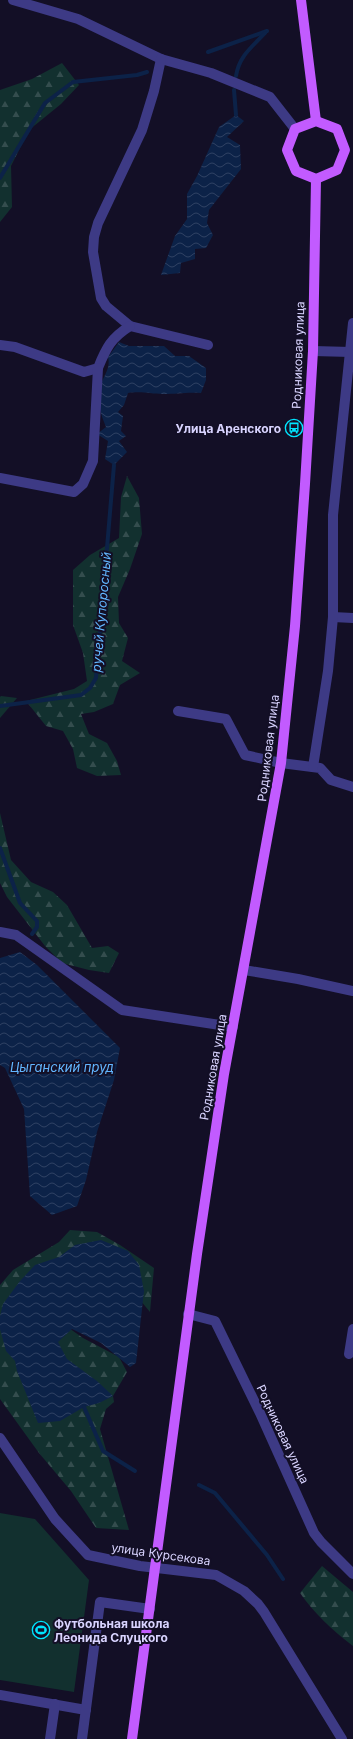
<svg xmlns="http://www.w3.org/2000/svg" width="353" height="1739" font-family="Inter,sans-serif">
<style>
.forest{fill:url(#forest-firs)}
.garden{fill:#12302f}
.water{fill:url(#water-waves)}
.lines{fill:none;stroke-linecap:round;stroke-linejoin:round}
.stream{stroke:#0c2248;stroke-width:4}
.minor{stroke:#3d3a85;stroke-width:10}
.major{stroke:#c25bff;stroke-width:10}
.labels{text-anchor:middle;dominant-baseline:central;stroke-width:4;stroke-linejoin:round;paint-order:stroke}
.street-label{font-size:12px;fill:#d9d4ff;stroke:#130f26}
.poi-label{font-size:12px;font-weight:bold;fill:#d9d4ff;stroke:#130f26;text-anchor:end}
.water-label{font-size:13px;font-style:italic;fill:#62b6ff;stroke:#130f26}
</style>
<defs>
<pattern id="forest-firs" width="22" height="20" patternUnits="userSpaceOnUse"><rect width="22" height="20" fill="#12302f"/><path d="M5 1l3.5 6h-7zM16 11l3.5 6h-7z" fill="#344d4e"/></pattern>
<pattern id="water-waves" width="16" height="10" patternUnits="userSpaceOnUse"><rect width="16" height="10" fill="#0c2248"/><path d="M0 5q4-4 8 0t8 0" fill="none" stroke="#2f4163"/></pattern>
</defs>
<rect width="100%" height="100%" fill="#130f26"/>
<g class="forest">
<path d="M62,63L79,85L61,104L29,130L11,166L12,207L0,222V90L32,79Z"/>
<path d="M127,476L139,498L142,534L130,569L118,597L119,623L128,638L122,661L140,673L120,685L113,704L94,712L81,714L89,734L107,743L117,761L121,775L97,776L77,768L73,749L63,731L46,726L26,701L74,689L87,681L83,653L73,625V570L90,555L119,538L121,497Z"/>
<path d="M1,696L17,698L0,718V697Z"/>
<path d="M0,813L11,860L31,882L53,892L67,905L92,948L108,946L119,953L109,973L89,970L62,963L45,946L7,897L0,883Z"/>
<path d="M70,1230L97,1232L120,1245L154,1268L150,1312L126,1283L66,1326L83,1338L119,1357L127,1372L113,1396L114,1402L106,1409L100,1429L129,1530L96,1528L71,1491L39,1453L0,1399V1285L13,1270L59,1242Z"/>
<path d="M322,1566L353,1592V1646C332,1630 315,1614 300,1593Z"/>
</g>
<path class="garden" d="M0,1513L35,1519L89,1580L74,1692L0,1680Z"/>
<g class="water">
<path d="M236,115L244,121L227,137L240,145L241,169L209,210L207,223L213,235L206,248L195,249V259L181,263L180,273L161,275L175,236L187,219V194L197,176L219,127Z"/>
<path d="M119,342L129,346H164L175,356H189L206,368V380L201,393C186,392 177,394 163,394C150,394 143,391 128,393L124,405L118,412L123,416L121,431L126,436L119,441L127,452L114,465L105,459L108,441L97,434L106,427C101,415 96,400 100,386C104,375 111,368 108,357Z"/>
<path d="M20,952L37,965L120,1048L114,1080L97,1132L86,1180L77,1206L52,1215L30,1196L24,1109L5,1068L0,1065V958Z"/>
<path d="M101,1240L128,1251L139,1265L144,1291L136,1363L130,1367L101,1343L72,1329L58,1342L67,1359L97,1381L113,1396L99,1403L84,1407L60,1421L38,1423L17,1371L15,1361L6,1351L0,1329V1316L3,1304L20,1281L35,1265L59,1257L75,1245Z"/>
</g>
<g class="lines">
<g class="stream">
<path d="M208,52L267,31"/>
<path d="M236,76C239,56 252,47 265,33"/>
<path d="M234,90L236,115"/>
<path d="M0,178L45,103L73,82L137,75L147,72"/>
<path d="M0,706L81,695L90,688L96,678L114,465"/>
<path d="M0,848L20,903L37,921V927L32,934"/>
<path d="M84,1407L103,1451L135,1471"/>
<path d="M199,1485L215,1493L267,1555L283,1579"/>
</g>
<g class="minor">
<path d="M13,0L78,19L161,59L211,73L270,97L295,129"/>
<path d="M161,59L154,91L142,130L98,223L94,237L93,252L101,298L106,306L130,326L208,345"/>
<path d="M0,345L15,347L84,372L98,368C106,348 111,338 130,326"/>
<path d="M313,351L351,352"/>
<path d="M0,478L74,492L83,484L93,461L98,368"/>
<path d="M333,617L353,618"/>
<path d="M178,711L226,719L245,755L281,763L320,768L331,780L353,787"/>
<path d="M313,767L328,671L333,617V515L353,323"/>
<path d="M0,932L16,935L122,1010L233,1027"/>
<path d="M244,970L298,979L353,991"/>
<path d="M188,1314L215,1321L260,1413L314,1533L321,1542L353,1574"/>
<path d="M349,1354L353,1329"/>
<path d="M0,1438L55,1519L88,1555L140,1566L216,1575L244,1591L258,1604L264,1612L342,1739"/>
<path d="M0,1695L86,1710"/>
<path d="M50,1739L55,1704"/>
<path d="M82,1739L100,1602L150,1609"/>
</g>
<g class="major">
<path d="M301,0L316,121"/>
<path d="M316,121L337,129L345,150L337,170L316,179L296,171L287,150L295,129Z"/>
<path d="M132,1739L197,1254L224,1074L281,763L295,626L305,484L313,351L316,179"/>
</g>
</g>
<defs>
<symbol id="bus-ring" viewBox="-11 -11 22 22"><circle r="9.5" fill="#130f26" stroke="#00e5ff" stroke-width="1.5"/><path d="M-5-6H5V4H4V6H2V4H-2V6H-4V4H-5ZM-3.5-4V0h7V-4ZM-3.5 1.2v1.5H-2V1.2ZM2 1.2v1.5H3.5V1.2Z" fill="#00e5ff"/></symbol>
<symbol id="stadium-ring" viewBox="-11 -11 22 22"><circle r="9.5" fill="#130f26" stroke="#00e5ff" stroke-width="1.5"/><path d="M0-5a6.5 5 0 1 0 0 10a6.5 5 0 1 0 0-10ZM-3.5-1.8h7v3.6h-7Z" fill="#00e5ff"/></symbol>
</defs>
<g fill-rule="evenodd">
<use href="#bus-ring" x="284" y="418" width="20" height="20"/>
<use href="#stadium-ring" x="31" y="1620" width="20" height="20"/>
</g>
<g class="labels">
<g class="street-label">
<text transform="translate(298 355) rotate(-88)">Родниковая улица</text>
<text transform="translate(268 748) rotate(-83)">Родниковая улица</text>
<text transform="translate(213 1067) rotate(-80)">Родниковая улица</text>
<text transform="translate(283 1434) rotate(65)">Родниковая улица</text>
<text transform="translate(161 1554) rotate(8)">улица Курсекова</text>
</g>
<g class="poi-label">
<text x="281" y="428">Улица Аренского</text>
<text x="54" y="1623" text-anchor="start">Футбольная школа<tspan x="54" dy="14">Леонида Слуцкого</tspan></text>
</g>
<g class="water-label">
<text transform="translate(101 612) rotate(-85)">ручей Купоросный</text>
<text x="62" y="1067">Цыганский пруд</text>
</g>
</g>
</svg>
